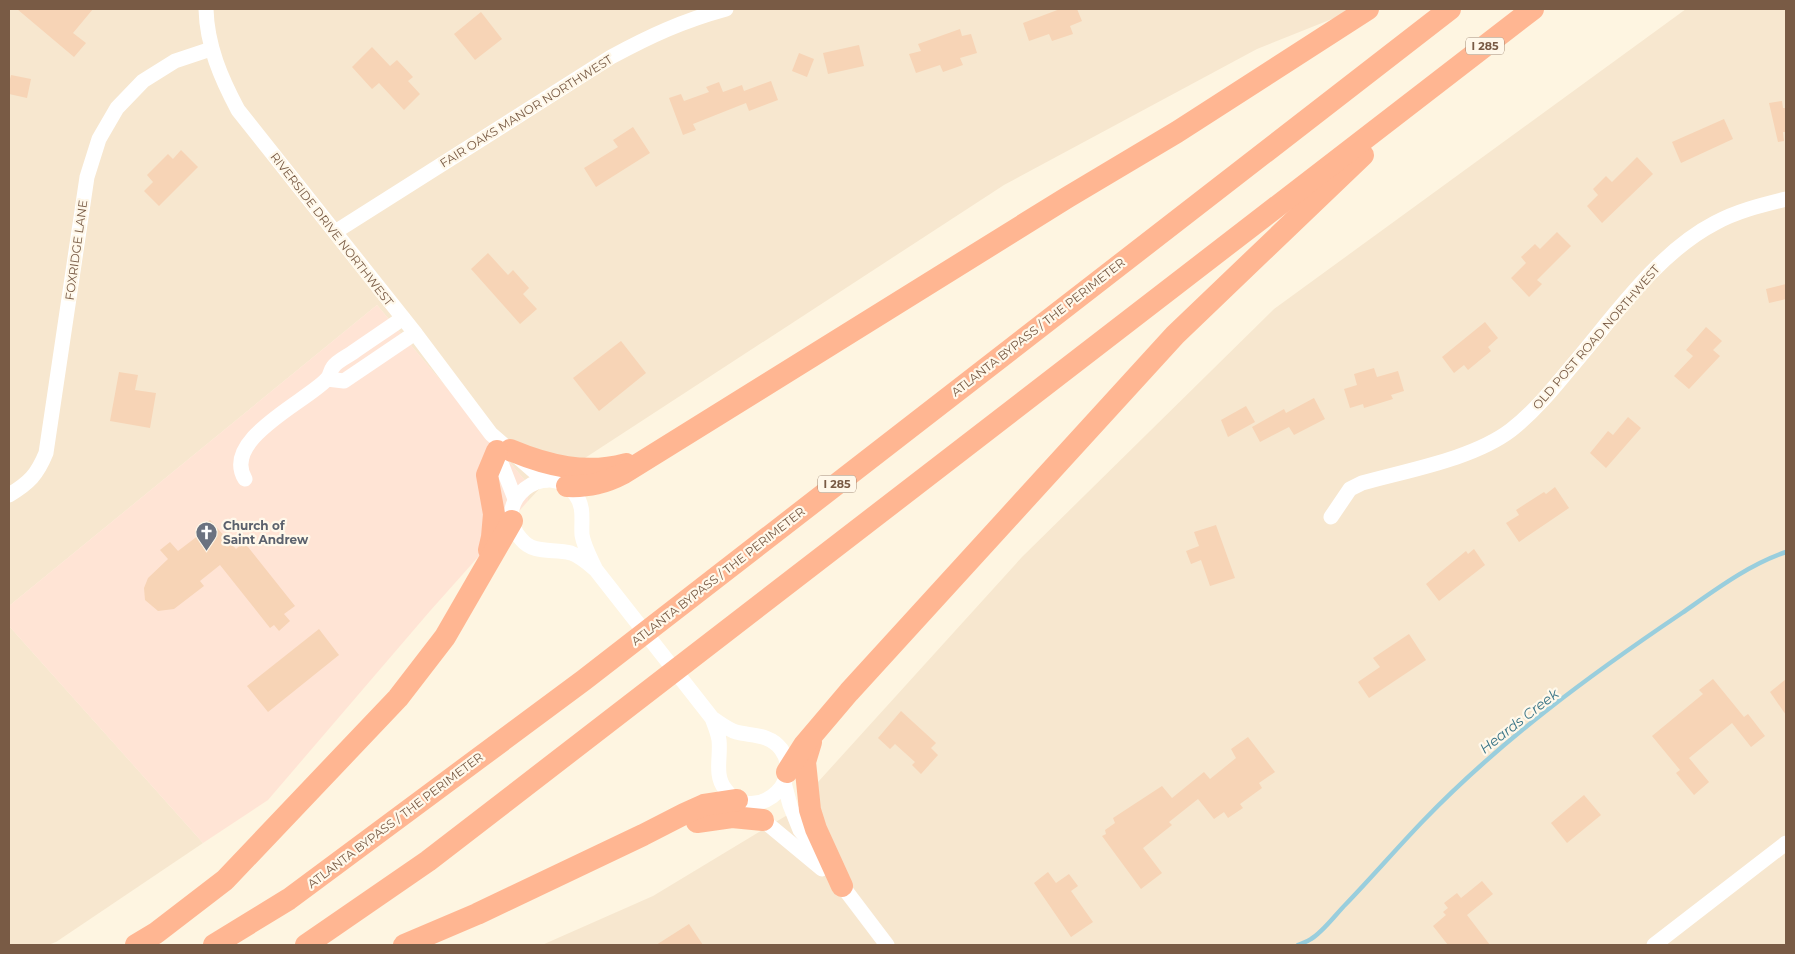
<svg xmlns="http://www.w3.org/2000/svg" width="1795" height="954" font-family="Montserrat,sans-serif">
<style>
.residential{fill:#f7e7cf}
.commercial{fill:#ffe4d5}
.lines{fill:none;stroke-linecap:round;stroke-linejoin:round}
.stream{stroke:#99cedd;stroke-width:4.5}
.building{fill:#f7d4b6}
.minor{stroke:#fff;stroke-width:15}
.highway{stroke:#ffb692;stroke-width:22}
.labels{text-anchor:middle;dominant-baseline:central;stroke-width:4.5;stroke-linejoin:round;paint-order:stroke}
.shield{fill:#fff8ea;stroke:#a18a76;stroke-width:1}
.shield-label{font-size:11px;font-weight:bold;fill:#795b45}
.street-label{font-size:12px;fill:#795b45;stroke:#fff8ea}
.worship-label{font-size:12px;font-weight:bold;fill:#5b616d;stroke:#fff8ea;text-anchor:start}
.water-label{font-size:14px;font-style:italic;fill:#3a7587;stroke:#fff8ea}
</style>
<rect width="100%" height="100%" fill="#fef5e1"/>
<g class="residential">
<path d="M9,9H1357L1257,49L1004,185L542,486L528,501V484L377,305L9,606Z"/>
<path d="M1686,9H1786V945H542L653,896L789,814L1022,557L1274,309Z"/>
<path d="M9,626L203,843L56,942L48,945H9Z"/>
</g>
<path class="commercial" d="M377,305L529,485L528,501L430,611L268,800L203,843L9,626V606Z"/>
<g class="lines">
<path class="stream" d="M1298,945C1302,943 1307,942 1311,939C1323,932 1336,914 1346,904C1372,877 1397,848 1423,821C1500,741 1590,675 1682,613C1715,590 1748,565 1786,552"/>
</g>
<g class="building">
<path d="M17,9H93L73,33L86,43L74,57Z"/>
<path d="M1060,9H1077L1082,21L1070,26L1073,34L1052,41L1049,34L1029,41L1023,23Z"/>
<path d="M481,12L502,39L475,60L454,34Z"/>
<path d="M960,29L962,36L971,34L977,53L960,58L963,65L943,72L940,65L916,73L909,54L921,51L918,44Z"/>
<path d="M859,45L864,66L828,74L823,53Z"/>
<path d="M372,47L390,66L397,60L413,77L408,81L420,94L404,110L379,83L372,89L352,67Z"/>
<path d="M799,53L814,59L807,77L792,71Z"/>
<path d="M11,75L31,79L27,98L9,94V79H10Z"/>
<path d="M771,81L778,100L749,111L746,103L693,124L696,130L683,135L669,98L681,94L684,101L709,92L706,87L719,82L723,92L742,85L744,91Z"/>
<path d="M1782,101L1783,108H1786V132H1783L1784,141L1778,142L1769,103Z"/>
<path d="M1724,119L1733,139L1681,163L1672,142Z"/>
<path d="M633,127L650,153L596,187L584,168L618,147L613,140Z"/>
<path d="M181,150L198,167L159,206L144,191L153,182L147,175L168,154L173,159Z"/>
<path d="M1637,157L1653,174L1602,223L1587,206L1598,195L1593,189L1606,176L1612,182Z"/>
<path d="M1557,232L1571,246L1537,280L1542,284L1529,297L1511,278L1526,263L1521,257L1535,244L1540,249Z"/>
<path d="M488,253L508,275L513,270L529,288L523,294L537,309L520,324L471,269Z"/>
<path d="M1786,284V299L1769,303L1766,289Z"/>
<path d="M1485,322L1498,338L1488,347L1491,351L1468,370L1464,365L1454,373L1442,357Z"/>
<path d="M1706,327L1722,341L1713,350L1720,356L1689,389L1674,376L1693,356L1686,350Z"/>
<path d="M621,341L646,373L599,411L573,378Z"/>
<path d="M1374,368L1377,377L1398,371L1404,391L1391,395L1393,399L1364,408L1363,404L1350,408L1344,389L1357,385L1354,374Z"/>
<path d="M119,372L138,375L135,390L156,393L150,428L110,421Z"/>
<path d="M1314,398L1325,419L1294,435L1289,427L1260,442L1252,427L1284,409L1286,413Z"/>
<path d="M1246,406L1255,422L1228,437L1221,420Z"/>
<path d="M1628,417L1641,428L1606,468L1590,453L1608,431L1613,435Z"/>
<path d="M1555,487L1569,508L1519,542L1506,523L1519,515L1516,510L1544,492L1546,494Z"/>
<path d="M210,520L236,549L244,542L295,606L284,614L290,621L279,631L274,625L270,628L220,565L200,581L204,586L174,609L158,611L145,600L144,588L148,578L168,559L160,550L170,542L178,551L199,535L196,531Z"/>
<path d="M1216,525L1235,578L1210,586L1201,560L1191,564L1186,551L1199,546L1194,532Z"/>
<path d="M1474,549L1485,565L1439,601L1426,584L1466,551L1468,554Z"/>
<path d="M319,629L339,655L268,712L247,686Z"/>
<path d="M1409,634L1426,660L1369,698L1358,682L1380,667L1373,658Z"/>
<path d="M1713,679L1744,717L1748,714L1765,736L1751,747L1732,723L1689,758L1709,782L1694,795L1676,773L1680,770L1652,736L1703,694L1699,690Z"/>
<path d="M1786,679V715L1770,692Z"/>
<path d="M901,711L936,743L931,748L938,755L921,774L912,765L915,762L895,744L890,749L878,738Z"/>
<path d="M1248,737L1275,772L1259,783L1262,788L1240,804L1243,808L1228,818L1224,812L1214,819L1198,799L1169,822L1172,825L1143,848L1162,873L1141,889L1102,836L1106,834L1105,830L1115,823L1113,818L1162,786L1172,798L1204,772L1210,779L1236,758L1231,749Z"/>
<path d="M1584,795L1601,815L1567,843L1551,823Z"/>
<path d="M1048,872L1056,883L1069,874L1078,886L1071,891L1093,922L1071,937L1034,883Z"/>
<path d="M1482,881L1493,894L1467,915L1490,945H1448L1433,926L1446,915L1443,912L1448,908L1444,903L1457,893L1461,898Z"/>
<path d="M689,924L703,945H656Z"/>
</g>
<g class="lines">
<g class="minor">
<path d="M206,9C207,46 221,78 238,110L415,333L491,434L535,472L547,480"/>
<path d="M335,232L611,57C650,36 682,21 726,9"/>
<path d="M327,379L344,381L415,333"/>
<path d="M496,450L515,499"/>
<path d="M245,479C221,440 305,402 326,380C330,377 330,371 333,367C337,361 346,357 352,353C369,341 386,330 403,318"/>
<path d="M9,495C29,483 37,475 46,453L87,177L99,139L117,108L143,81L175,61L211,49"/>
<path d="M1331,517L1350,489L1362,483C1408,470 1473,459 1511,430C1534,412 1553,389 1571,367C1613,318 1657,253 1715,223C1737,211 1762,205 1786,199"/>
<path d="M596,570C591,559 584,547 582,535C581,520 585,507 575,494C547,456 488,503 521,539C534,555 553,548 571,553C580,556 589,564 596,570L712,718C720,723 727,729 736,732C752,736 770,734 781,749C807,785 750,826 725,789C714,775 721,757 719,740C718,733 715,726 712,718"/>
<path d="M784,783L790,805L800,830L822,859"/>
<path d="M757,815L822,869"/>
<path d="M837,879L887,945"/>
<path d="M1654,945L1786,843"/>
</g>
<g class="highway">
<path d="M510,450C548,466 586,475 626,464"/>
<path d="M567,486C589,487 605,483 624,473L1068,197L1177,132L1368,9"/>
<path d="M489,550L492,537L494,514L487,475L497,451"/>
<path d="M811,742L805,762L810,810L816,829L842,886"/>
<path d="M787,772L804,745L849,692L1175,335L1363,155"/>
<path d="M697,822L732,817L763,820"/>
<path d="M136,945L156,933L225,880L398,698L445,637L512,521"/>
<path d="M214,945L289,899L584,680L1450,9"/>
<path d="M306,945L428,861L1533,9"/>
<path d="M404,945L477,914L643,835L684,814L704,805L737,800"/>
</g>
</g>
<defs>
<symbol id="church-pin" viewBox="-11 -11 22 30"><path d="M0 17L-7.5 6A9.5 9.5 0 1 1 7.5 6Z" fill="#6b7280" stroke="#fff8ea"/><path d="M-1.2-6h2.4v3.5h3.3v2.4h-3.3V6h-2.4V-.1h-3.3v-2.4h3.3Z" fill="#fff"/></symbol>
</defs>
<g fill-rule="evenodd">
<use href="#church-pin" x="194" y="520" width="25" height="34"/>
</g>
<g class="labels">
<g class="shield">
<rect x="1466" y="37.5" width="38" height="17" rx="4"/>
<rect x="818" y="475.5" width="38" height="17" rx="4"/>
</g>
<g class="shield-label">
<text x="1485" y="46">I 285</text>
<text x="837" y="484">I 285</text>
</g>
<g class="street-label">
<text transform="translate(526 111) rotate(-32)">FAIR OAKS MANOR NORTHWEST</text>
<text transform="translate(332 229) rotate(52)">RIVERSIDE DRIVE NORTHWEST</text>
<text transform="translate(76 250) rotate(-82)">FOXRIDGE LANE</text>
<text transform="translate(1038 327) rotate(-38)">ATLANTA BYPASS / THE PERIMETER</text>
<text transform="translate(1596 337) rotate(-49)">OLD POST ROAD NORTHWEST</text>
<text transform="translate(718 576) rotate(-38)">ATLANTA BYPASS / THE PERIMETER</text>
<text transform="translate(395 820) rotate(-37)">ATLANTA BYPASS / THE PERIMETER</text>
</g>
<g class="worship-label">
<text x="223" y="525">Church of<tspan x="223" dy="14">Saint Andrew</tspan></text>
</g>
<g class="water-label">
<text transform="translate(1519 721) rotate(-38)">Heards Creek</text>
</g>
</g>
<rect width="1795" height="954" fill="none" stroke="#795b45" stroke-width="20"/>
</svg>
